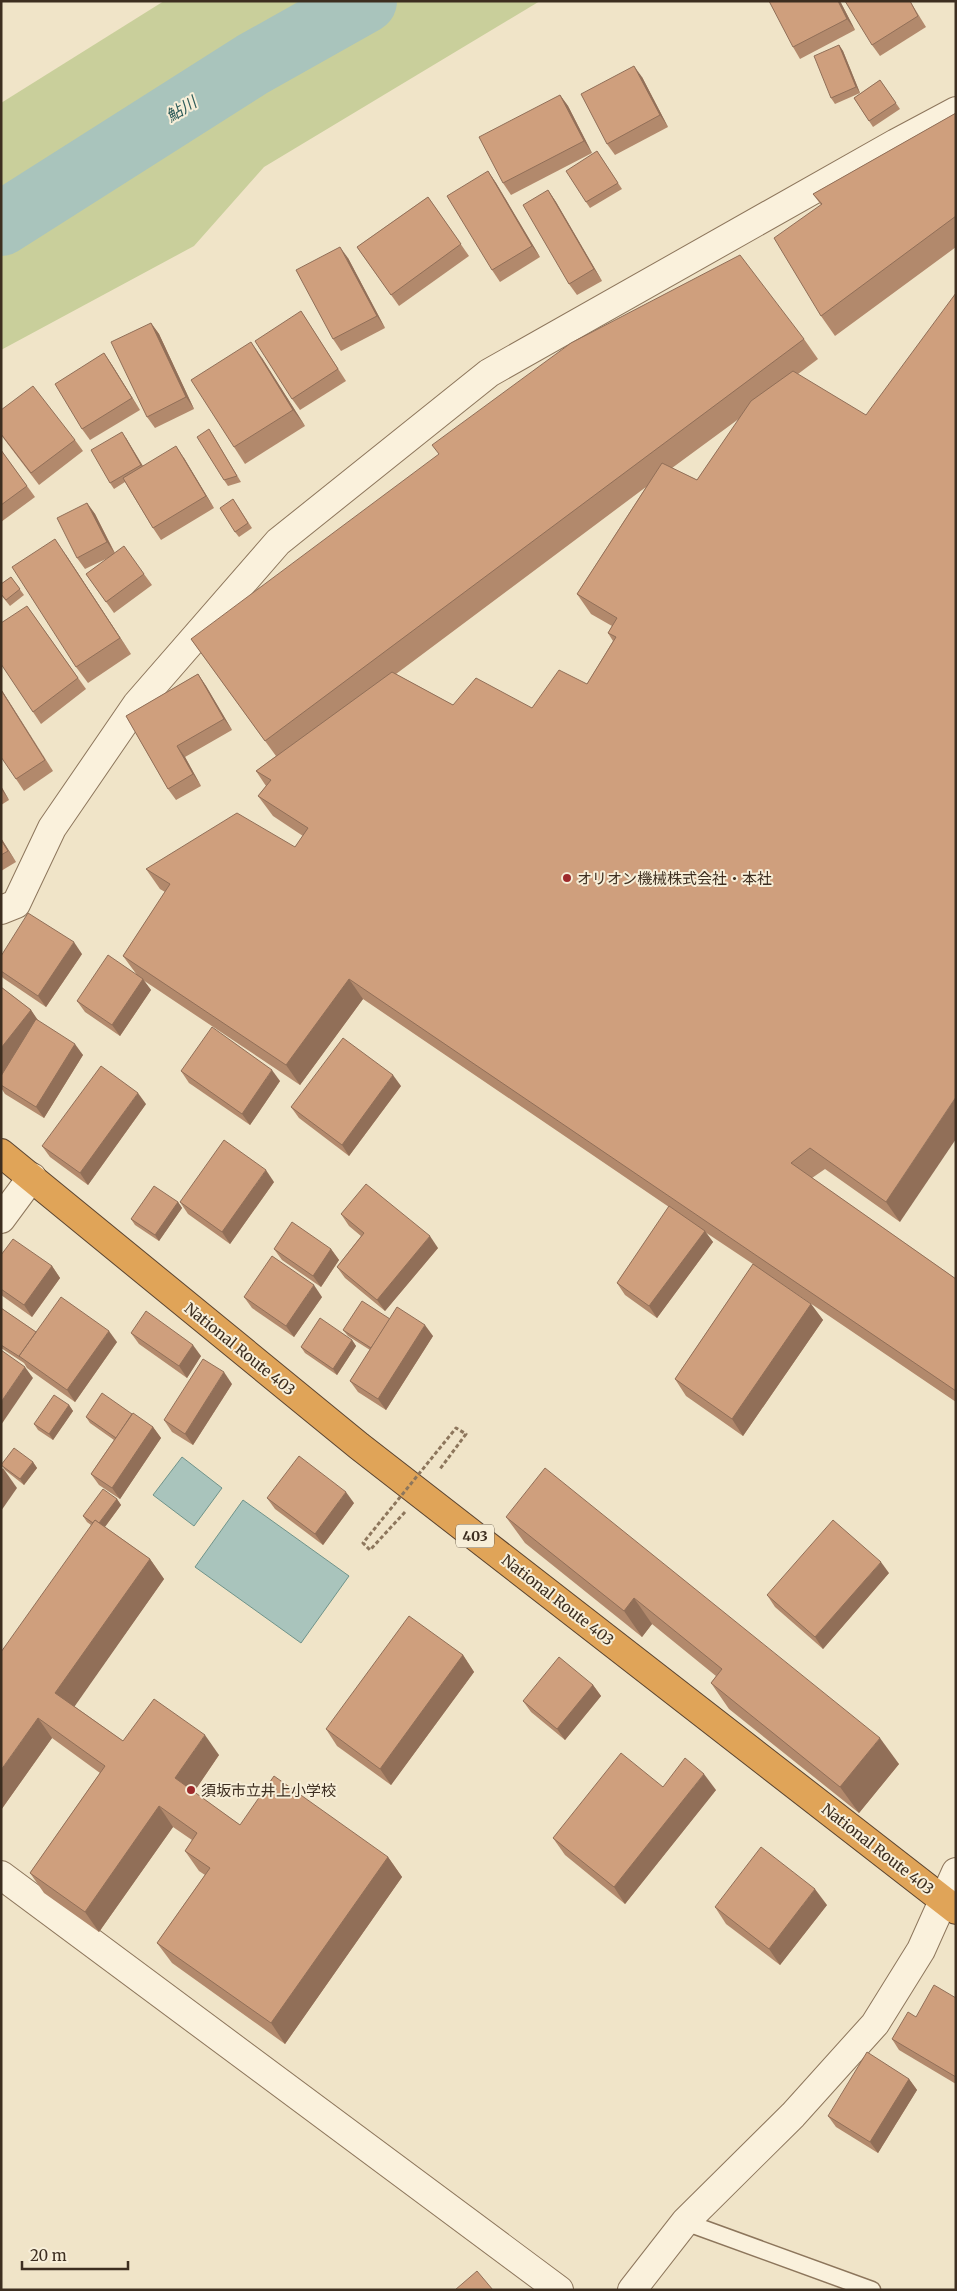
<svg xmlns="http://www.w3.org/2000/svg" width="957" height="2291" font-family="Merriweather,'Noto Sans JP',serif">
<style>
.green{fill:#c9cf9b}
.water{fill:#a9c4bc;stroke:#6f938a}
.lines{fill:none;stroke-linecap:round;stroke-linejoin:round}
.river{stroke:#a9c4bc;stroke-width:64}
.lane-casing{stroke:#8d765c;stroke-width:19}
.street-casing{stroke:#8d765c;stroke-width:30}
.highway-casing{stroke:#5b4430;stroke-width:30}
.lane{stroke:#faf1dc;stroke-width:16}
.street{stroke:#faf1dc;stroke-width:28}
.highway{stroke:#e0a458;stroke-width:28}
.path-bridge{stroke:#8d765c;stroke-width:3;stroke-dasharray:4 2.5;stroke-linecap:butt}
.wall{fill:#b2896c;fill-rule:evenodd}
.shaded-wall{fill:#916f58}
.building{fill:#cf9f7d;stroke:#916f58}
.poi-dot{fill:#9e2a2b;stroke:#f7eed8;stroke-width:2}
.labels{text-anchor:middle;dominant-baseline:central;stroke-width:4;stroke-linejoin:round;paint-order:stroke}
.shield{fill:#f7eed8;stroke:#756857;stroke-width:1}
.shield-label{font-size:14px;font-weight:bold;fill:#3d2e20}
.poi-label{font-size:15px;fill:#3d2e20;stroke:#f7eed8;text-anchor:start}
.street-label{font-size:15px;fill:#3d2e20;stroke:#f7eed8}
.water-label{font-size:16px;font-style:italic;fill:#2f5d5a;stroke:#f7eed8}
</style>
<rect width="100%" height="100%" fill="#f0e4c8"/>
<g class="green">
<path d="M164,1H321L1,198V103Z"/>
<path d="M394,1H540L264,167L194,246L1,350V242C127,153 261,77 394,1Z"/>
</g>
<g class="water">
<path d="M182,1457L222,1488L194,1526L153,1495Z"/>
<path d="M243,1500L349,1576L301,1643L195,1567Z"/>
</g>
<g class="lines">
<path class="river" d="M1,224L253,64L365,1"/>
<defs>
<path id="lane" d="M685,2222L872,2290"/>
<g id="street">
<path d="M1,910L16,904L52,828L137,704L278,542L489,373L896,143L956,111"/>
<path d="M1,1219L32,1177"/>
<path d="M1,1875L559,2290"/>
<path d="M632,2290L685,2222L793,2115L875,2024L921,1950L956,1872"/>
</g>
<path id="highway" d="M1,1153L359,1446L956,1910"/>
</defs>
<use href="#lane" class="lane-casing"/>
<use href="#street" class="street-casing"/>
<use href="#highway" class="highway-casing"/>
<use href="#lane" class="lane"/>
<use href="#street" class="street"/>
<use href="#highway" class="highway"/>
<path class="path-bridge" d="M405,1512L370,1550L363,1543L456,1428L466,1434L440,1469"/>
</g>
<g class="wall">
<path d="M840,1L855,30L800,59L793,47Z"/>
<path d="M910,1L926,27L880,56L872,45Z"/>
<path d="M839,45L843,51L860,93L835,104L831,98Z"/>
<path d="M642,77L668,127L615,155L607,144Z"/>
<path d="M880,80L900,109L873,127L854,98Z"/>
<path d="M560,95L568,106L592,153L511,195L503,183Z"/>
<path d="M956,113V247L835,336L821,316V205L813,194Z"/>
<path d="M597,151L622,189L590,208L586,202Z"/>
<path d="M488,171L496,183L540,257L500,282L492,270Z"/>
<path d="M548,190L556,202L602,281L577,295L569,284Z"/>
<path d="M428,197L469,256L399,306L357,247Z"/>
<path d="M348,258L385,328L341,351L333,339Z"/>
<path d="M301,311L346,381L300,410L292,399Z"/>
<path d="M151,323L159,334L194,409L155,428L147,417Z"/>
<path d="M804,339L818,359L798,374L900,1222L825,1169L812,1178L956,1279V1402L754,1265L811,1304L823,1320L743,1436L686,1396L675,1379L753,1264L705,1232L713,1242L657,1318L625,1295L617,1283L669,1207L363,999L300,1085L143,980L151,990L120,1036L85,1012L77,1001L137,975L123,956L165,892L160,889L146,869L295,847L303,836L273,816L258,796L266,786L256,771L276,756L191,639ZM740,418L697,480L672,468ZM646,487L577,594L591,614L612,626L608,633L613,641L587,684L532,708L453,705L396,674Z"/>
<path d="M104,353L112,365L140,410L90,440L82,429Z"/>
<path d="M262,358L305,426L245,464L234,447Z"/>
<path d="M1,410L75,440L83,451L39,485L1,435Z"/>
<path d="M209,429L213,435L241,482L228,486L224,480Z"/>
<path d="M126,438L143,466L184,458L214,508L161,540L153,528L125,482L114,489L110,483Z"/>
<path d="M1,450L35,497L1,522Z"/>
<path d="M233,499L252,528L239,537L235,532Z"/>
<path d="M87,503L95,514L115,553L144,574L152,585L114,613L86,574L110,557L85,569L77,558Z"/>
<path d="M66,555L131,654L88,683L76,667Z"/>
<path d="M11,577L24,595L10,606L1,595V584Z"/>
<path d="M27,606L86,689L41,724L33,712Z"/>
<path d="M198,674L206,686L232,730L185,757L201,786L176,800L168,789L126,716Z"/>
<path d="M1,689L53,771L24,791L16,779Z"/>
<path d="M1,786L9,800L1,805Z"/>
<path d="M1,838L16,862L1,871Z"/>
<path d="M82,954L46,1007L3,978L1,976V956Z"/>
<path d="M1,987L31,1010L37,1020L83,1055L44,1118L5,1094L1,1088Z"/>
<path d="M181,1071L280,1081L250,1125L189,1083Z"/>
<path d="M401,1086L349,1156L299,1118L291,1107Z"/>
<path d="M146,1104L88,1185L50,1157L42,1146Z"/>
<path d="M274,1182L230,1244L188,1214L180,1202Z"/>
<path d="M178,1202L182,1208L159,1241L135,1225L131,1219Z"/>
<path d="M341,1214L438,1248L385,1311L345,1278L337,1267L361,1236L349,1226Z"/>
<path d="M274,1249H331L339,1260L321,1287L282,1260Z"/>
<path d="M1,1255L52,1266L60,1278L32,1317L1,1295Z"/>
<path d="M244,1297H322L294,1337L252,1308Z"/>
<path d="M1,1308L36,1332L117,1342L75,1402L27,1368L24,1363L1,1348Z"/>
<path d="M390,1319L433,1336L386,1410L358,1392L350,1381L370,1350L348,1336L343,1330Z"/>
<path d="M131,1333L201,1356L187,1378L139,1344Z"/>
<path d="M352,1340L356,1346L337,1375L305,1353L301,1347Z"/>
<path d="M232,1384L193,1445L172,1432L164,1420Z"/>
<path d="M69,1405L73,1411L53,1440L38,1430L34,1424Z"/>
<path d="M132,1414L153,1427L161,1438L120,1499L99,1485L91,1474L114,1440L90,1423L86,1417Z"/>
<path d="M33,1462L37,1468L24,1485L5,1470L1,1464Z"/>
<path d="M267,1498L354,1503L323,1545L275,1509Z"/>
<path d="M117,1499L121,1505L105,1527L150,1559L164,1579L74,1706L123,1741L219,1755L194,1792L240,1825L388,1857L402,1877L285,2044L172,1963L157,1943L205,1875L199,1871L185,1851L192,1840L173,1827L99,1932L44,1893L30,1873L100,1773L52,1738L1,1810L91,1525L87,1522L83,1516Z"/>
<path d="M506,1517L899,1764L859,1813L729,1709L711,1683L716,1676L652,1624L642,1637L525,1543Z"/>
<path d="M889,1573L823,1649L775,1607L767,1595Z"/>
<path d="M463,1655L474,1672L391,1785L337,1746L326,1729Z"/>
<path d="M593,1685L601,1696L565,1740L531,1712L523,1701Z"/>
<path d="M663,1787L716,1790L625,1904L565,1855L553,1838Z"/>
<path d="M827,1905L780,1965L726,1924L715,1907Z"/>
<path d="M956,1998V2084L899,2050L892,2039L916,2017Z"/>
<path d="M909,2079L917,2090L878,2153L836,2127L828,2116Z"/>
</g>
<g class="shaded-wall">
<path d="M838,1H840L855,30L847,19Z"/>
<path d="M839,45L843,51L860,93L856,87Z"/>
<path d="M634,66L642,77L668,127L660,115Z"/>
<path d="M560,95L568,106L592,153L584,141Z"/>
<path d="M488,171L496,183L540,257L532,246Z"/>
<path d="M548,190L556,202L602,281L594,269Z"/>
<path d="M340,247L348,258L385,328L377,316Z"/>
<path d="M151,323L159,334L194,409L186,397Z"/>
<path d="M251,342L262,358L305,426L293,410Z"/>
<path d="M104,353L112,365L140,410L132,398Z"/>
<path d="M122,432L126,438L145,470L141,465Z"/>
<path d="M176,446L184,458L214,508L206,496Z"/>
<path d="M87,503L95,514L115,554L107,542Z"/>
<path d="M55,539L66,555L131,654L120,638Z"/>
<path d="M198,674L206,686L232,730L224,719Z"/>
<path d="M1,689L53,771L1,690Z"/>
<path d="M177,746L185,757L201,786L193,774Z"/>
<path d="M1,786L9,800L1,789Z"/>
<path d="M1,838L16,862L1,840Z"/>
<path d="M74,942L82,954L46,1007L38,996Z"/>
<path d="M143,979L151,990L120,1036L112,1025Z"/>
<path d="M349,979L363,999L300,1085L286,1065Z"/>
<path d="M31,1010L42,1026L1,1079V1048Z"/>
<path d="M75,1044L83,1055L44,1118L36,1107Z"/>
<path d="M272,1070L280,1081L250,1125L242,1114Z"/>
<path d="M393,1075L401,1086L349,1156L342,1145Z"/>
<path d="M138,1093L146,1104L88,1185L80,1173Z"/>
<path d="M956,1097V1139L900,1222L886,1202Z"/>
<path d="M266,1170L274,1182L230,1244L222,1232Z"/>
<path d="M178,1202L182,1208L159,1241L155,1235Z"/>
<path d="M705,1231L713,1242L657,1318L649,1306Z"/>
<path d="M430,1236L438,1248L385,1311L377,1300Z"/>
<path d="M331,1249L339,1260L321,1287L313,1276Z"/>
<path d="M52,1266L60,1278L32,1317L24,1305Z"/>
<path d="M314,1285L322,1297L294,1337L286,1326Z"/>
<path d="M811,1304L823,1320L743,1436L732,1419Z"/>
<path d="M425,1325L433,1336L386,1410L378,1399Z"/>
<path d="M109,1331L117,1342L75,1402L67,1390Z"/>
<path d="M352,1340L356,1346L337,1375L333,1369Z"/>
<path d="M193,1345L201,1356L187,1378L179,1366Z"/>
<path d="M25,1367L33,1378L1,1425V1402Z"/>
<path d="M224,1372L232,1384L193,1445L185,1434Z"/>
<path d="M69,1405L73,1411L53,1440L49,1434Z"/>
<path d="M153,1427L161,1438L120,1499L112,1488Z"/>
<path d="M33,1462L37,1468L24,1485L20,1479Z"/>
<path d="M3,1468L17,1488L1,1511V1470Z"/>
<path d="M346,1492L354,1503L323,1545L315,1534Z"/>
<path d="M117,1499L121,1505L101,1532L97,1526Z"/>
<path d="M150,1559L164,1579L70,1713L55,1693Z"/>
<path d="M881,1562L889,1573L823,1649L815,1637Z"/>
<path d="M634,1598L652,1624L642,1637L624,1611Z"/>
<path d="M463,1655L474,1672L391,1785L380,1769Z"/>
<path d="M593,1685L601,1696L565,1740L557,1729Z"/>
<path d="M38,1718L52,1738L1,1810V1770Z"/>
<path d="M205,1735L219,1755L189,1799L175,1778Z"/>
<path d="M880,1738L899,1764L859,1813L840,1787Z"/>
<path d="M704,1774L716,1790L625,1904L614,1887Z"/>
<path d="M159,1806L173,1827L99,1932L85,1912Z"/>
<path d="M388,1857L402,1877L285,2044L271,2023Z"/>
<path d="M815,1889L827,1905L780,1965L769,1949Z"/>
<path d="M909,2079L917,2090L878,2153L870,2142Z"/>
</g>
<g class="building">
<path d="M769,1H838L847,19L793,47Z"/>
<path d="M845,1H910L918,16L872,45Z"/>
<path d="M839,45L856,87L831,98L814,56Z"/>
<path d="M634,66L660,115L607,144L581,94Z"/>
<path d="M880,80L896,103L869,121L854,98Z"/>
<path d="M560,95L584,141L503,183L479,137Z"/>
<path d="M956,113V216L821,316L774,238L822,204L813,194Z"/>
<path d="M597,151L618,183L586,202L566,171Z"/>
<path d="M488,171L532,246L492,270L447,196Z"/>
<path d="M548,190L594,269L569,284L523,205Z"/>
<path d="M428,197L461,244L391,295L357,247Z"/>
<path d="M340,247L377,316L333,339L296,270Z"/>
<path d="M740,255L804,339L265,741L191,639L439,454L432,445L571,343Z"/>
<path d="M956,293V1097L886,1202L810,1148L791,1163L956,1279V1391L349,979L286,1065L123,956L170,884L146,869L237,813L295,847L308,828L258,796L271,780L256,771L392,672L453,705L476,678L532,708L559,670L587,684L616,637L608,633L617,618L577,594L662,463L697,480L751,401L793,371L866,415Z"/>
<path d="M301,311L338,369L292,399L255,341Z"/>
<path d="M151,323L186,397L147,417L111,342Z"/>
<path d="M251,342L293,410L234,447L191,380Z"/>
<path d="M104,353L132,398L82,429L55,384Z"/>
<path d="M33,386L75,440L31,473L1,434V410Z"/>
<path d="M209,429L237,476L224,480L197,437Z"/>
<path d="M122,432L141,465L110,483L91,450Z"/>
<path d="M176,446L206,496L153,528L123,478Z"/>
<path d="M1,450L27,486L1,505Z"/>
<path d="M233,499L248,523L235,532L220,508Z"/>
<path d="M87,503L107,542L77,558L57,518Z"/>
<path d="M55,539L120,638L76,667L12,567Z"/>
<path d="M124,546L144,574L106,602L86,574Z"/>
<path d="M11,577L20,589L6,600L1,594V584Z"/>
<path d="M27,606L78,678L33,712L1,664V623Z"/>
<path d="M198,674L224,719L177,746L193,774L168,789L126,716Z"/>
<path d="M1,690L45,760L16,779L1,757Z"/>
<path d="M1,840L8,851L1,855Z"/>
<path d="M28,913L74,942L38,996L1,971V956Z"/>
<path d="M108,955L143,979L112,1025L77,1001Z"/>
<path d="M1,987L31,1010L1,1048Z"/>
<path d="M36,1019L75,1044L36,1107L1,1085V1076Z"/>
<path d="M212,1027L272,1070L242,1114L181,1071Z"/>
<path d="M343,1038L393,1075L342,1145L291,1107Z"/>
<path d="M101,1066L138,1093L80,1173L42,1146Z"/>
<path d="M224,1140L266,1170L222,1232L180,1202Z"/>
<path d="M366,1184L430,1236L377,1300L337,1267L364,1233L341,1214Z"/>
<path d="M154,1186L178,1202L155,1235L131,1219Z"/>
<path d="M669,1206L705,1231L649,1306L617,1283Z"/>
<path d="M292,1222L331,1249L313,1276L274,1249Z"/>
<path d="M13,1239L52,1266L24,1305L1,1289V1255Z"/>
<path d="M272,1256L314,1285L286,1326L244,1297Z"/>
<path d="M753,1264L811,1304L732,1419L675,1379Z"/>
<path d="M61,1297L109,1331L67,1390L19,1356Z"/>
<path d="M362,1301L390,1319L371,1348L343,1330Z"/>
<path d="M397,1307L425,1325L378,1399L350,1381Z"/>
<path d="M1,1308L36,1332L19,1356L20,1357L1,1345Z"/>
<path d="M146,1311L193,1345L179,1366L131,1333Z"/>
<path d="M320,1318L352,1340L333,1369L301,1347Z"/>
<path d="M1,1350L25,1367L1,1402Z"/>
<path d="M203,1359L224,1372L185,1434L164,1420Z"/>
<path d="M102,1393L132,1414L116,1438L86,1417Z"/>
<path d="M54,1395L69,1405L49,1434L34,1424Z"/>
<path d="M133,1413L153,1427L112,1488L91,1474Z"/>
<path d="M14,1448L33,1462L20,1479L1,1465Z"/>
<path d="M299,1456L346,1492L315,1534L267,1498Z"/>
<path d="M545,1468L880,1738L840,1787L711,1683L722,1669L634,1598L624,1611L506,1517Z"/>
<path d="M103,1489L117,1499L99,1523L95,1520L93,1523L83,1516Z"/>
<path d="M95,1520L150,1559L55,1693L123,1741L154,1699L205,1735L175,1778L240,1825L274,1776L388,1857L271,2023L157,1943L210,1868L185,1851L197,1833L159,1806L85,1912L30,1873L105,1766L38,1718L1,1770V1652Z"/>
<path d="M833,1520L881,1562L815,1637L767,1595Z"/>
<path d="M409,1616L463,1655L380,1769L326,1729Z"/>
<path d="M559,1657L593,1685L557,1729L523,1701Z"/>
<path d="M621,1753L663,1787L685,1758L704,1774L614,1887L553,1838Z"/>
<path d="M761,1847L815,1889L769,1949L715,1907Z"/>
<path d="M934,1985L956,1998V2077L892,2039L908,2012L916,2017Z"/>
<path d="M867,2052L909,2079L870,2142L828,2116Z"/>
<path d="M477,2271L493,2290H455Z"/>
</g>
<g class="poi-dot">
<circle cx="567" cy="878" r="5"/>
<circle cx="191" cy="1790" r="5"/>
</g>
<g class="labels">
<rect class="shield" x="456" y="1524.5" width="38" height="23" rx="4"/>
<g class="shield-label">
<text x="475" y="1536">403</text>
</g>
<g class="poi-label">
<text x="577" y="878">オリオン機械株式会社・本社</text>
<text x="201" y="1790">須坂市立井上小学校</text>
</g>
<g class="street-label">
<text transform="translate(240 1349) rotate(39)">National Route 403</text>
<text transform="translate(558 1600) rotate(38)">National Route 403</text>
<text transform="translate(878 1849) rotate(38)">National Route 403</text>
</g>
<g class="water-label">
<text transform="translate(181 109) rotate(-32)">鮎川</text>
</g>
</g>
<rect width="957" height="2291" fill="none" stroke="#3d2e20" stroke-width="5"/>
<path d="M22 2261v8h106v-8" fill="none" stroke="#3d2e20" stroke-width="2.5"/>
<text x="30" y="2261" font-size="15" fill="#3d2e20" stroke="#f7eed8" stroke-width="4" paint-order="stroke">20 m</text>
</svg>
